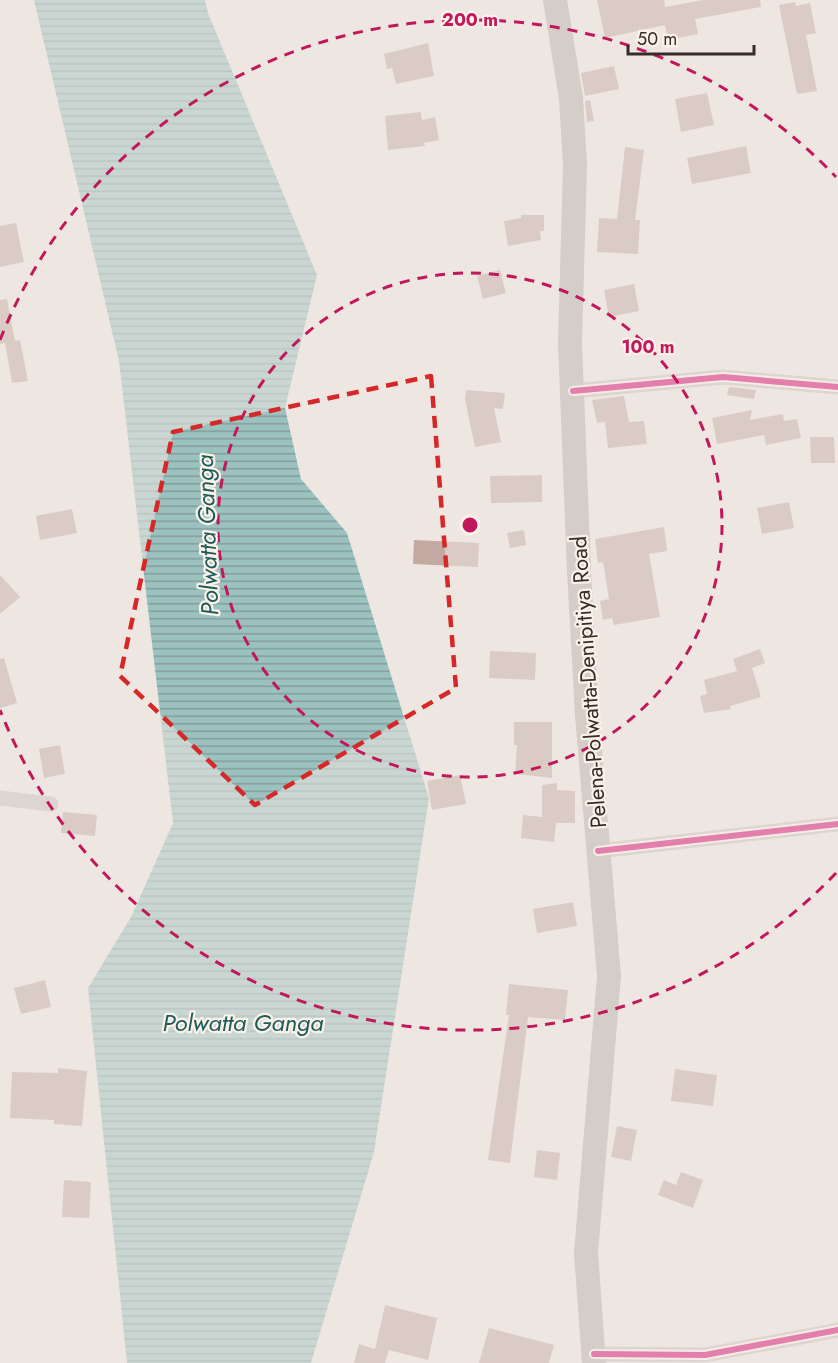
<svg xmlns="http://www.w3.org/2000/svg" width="838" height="1363" font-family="Jost,sans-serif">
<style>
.water{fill:url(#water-rules)}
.building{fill:#c3a9a2}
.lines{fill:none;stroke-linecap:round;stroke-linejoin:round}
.minor{stroke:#c7bfba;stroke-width:15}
.primary{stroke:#b6ada9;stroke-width:24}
.cycleway-casing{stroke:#fbf1e9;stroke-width:10}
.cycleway{stroke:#d6006c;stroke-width:6}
.marked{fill:none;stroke:#d62828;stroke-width:4.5;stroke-dasharray:12 8;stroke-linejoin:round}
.ring{fill:none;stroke:#c2185b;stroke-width:3;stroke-dasharray:10 8}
.labels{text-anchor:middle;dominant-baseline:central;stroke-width:4.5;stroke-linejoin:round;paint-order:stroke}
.street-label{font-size:22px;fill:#382c28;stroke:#fbf1e9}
.water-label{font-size:24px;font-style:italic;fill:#1b5c5b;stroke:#fbf1e9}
.centre{fill:#c2185b;stroke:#fbf1e9;stroke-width:3}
.ring-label{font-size:18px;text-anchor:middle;font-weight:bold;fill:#c2185b;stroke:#fbf1e9;stroke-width:4.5;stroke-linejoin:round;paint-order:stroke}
</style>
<defs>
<pattern id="water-rules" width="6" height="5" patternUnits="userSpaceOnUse" patternTransform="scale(1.5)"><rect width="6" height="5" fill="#9cc2bf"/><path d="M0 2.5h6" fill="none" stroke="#809e9b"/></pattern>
</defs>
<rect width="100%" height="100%" fill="#eee7e1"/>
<path class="water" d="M34,0H205L208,13L317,275L285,408L301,479L347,533L429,798L374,1152L311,1363H127L88,988L131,917L173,823L119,361Z"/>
<g class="building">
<path d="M597,0H664L665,7L703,0H760L761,7L695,19L698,34L668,40L665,25L605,38Z"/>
<path d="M795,2L796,6L810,3L816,33L806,35L817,91L797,94L779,5Z"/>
<path d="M428,43L434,76L396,84L392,68L387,69L384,54Z"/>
<path d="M614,66L619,89L585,96L581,73Z"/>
<path d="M707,93L714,125L681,132L675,99Z"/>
<path d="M590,100L594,121L587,122L585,101Z"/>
<path d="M421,112L422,120L435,117L439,140L424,143L425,146L388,150L385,116Z"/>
<path d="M746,146L751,173L692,184L687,158Z"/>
<path d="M625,147L644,150L635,220H640L638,254L597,252L599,218L617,219Z"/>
<path d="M521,215H544V231H540L541,240L508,246L504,221L521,218Z"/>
<path d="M16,223L24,262L0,267V226Z"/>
<path d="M500,270L506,293L483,299L477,276Z"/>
<path d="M634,284L639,311L609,317L604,290Z"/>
<path d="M7,299L15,341L20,340L28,381L12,383L5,343L0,344V300Z"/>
<path d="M729,387L756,390L754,399L727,395Z"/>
<path d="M466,390L505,393L503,409L494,408L501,442L475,447L465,400Z"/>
<path d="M624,396L629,422L644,421L647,444L608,448L605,422L597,423L592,400Z"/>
<path d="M752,410L750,420L783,414L784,421L797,419L801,438L766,445L764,435L717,444L712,418Z"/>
<path d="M810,437H834L835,463H811Z"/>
<path d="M542,475V502L491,503L490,476Z"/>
<path d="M789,502L794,528L762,534L757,508Z"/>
<path d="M72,509L77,533L40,540L36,516Z"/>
<path d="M664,527L667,551L649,554L660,617L614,625L612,618L603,620L600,601L609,599L603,562L598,563L595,539Z"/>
<path d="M524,530L526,545L510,548L507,533Z"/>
<path d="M414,540L479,543L478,567L413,564Z"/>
<path d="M0,575L20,597L0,614Z"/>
<path d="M760,649L765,663L752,668L761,697L730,706L731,709L704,713L700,696L707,694L704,680L737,671L733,659Z"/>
<path d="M490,651L536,653L535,680L489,678Z"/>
<path d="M4,658L17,703L0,708V659Z"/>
<path d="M514,722H552V778L515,774L517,745H514Z"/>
<path d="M60,745L65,774L44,778L39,749Z"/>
<path d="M460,775L466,804L432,810L427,781Z"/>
<path d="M557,783V790L575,791V823H556L554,842L521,838L523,815L542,817V785Z"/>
<path d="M63,812L97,815L95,836L61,833Z"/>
<path d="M573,902L577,926L537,933L533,909Z"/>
<path d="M45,980L51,1007L21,1014L14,988Z"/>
<path d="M509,984L568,990L565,1020L528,1017L510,1163L488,1160L509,1015H506Z"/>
<path d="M58,1068L87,1071L82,1126L54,1124V1120L10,1118L12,1072L58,1073Z"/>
<path d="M675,1069L717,1075L713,1106L671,1101Z"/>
<path d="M617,1126L637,1130L631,1161L611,1157Z"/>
<path d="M537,1150L560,1153L557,1180L534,1177Z"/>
<path d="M681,1172L703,1180L693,1208L658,1195L664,1180L676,1185Z"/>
<path d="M64,1180L91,1182L89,1218L62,1217Z"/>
<path d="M385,1305L437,1318L428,1360L389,1350L385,1363H354L359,1344L375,1349Z"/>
<path d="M489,1328L554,1345L549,1363H479Z"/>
</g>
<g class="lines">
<g class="minor">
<path d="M573,391L723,377L838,387"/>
<path d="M0,798L51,804"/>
<path d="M598,851L838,824"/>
<path d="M594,1354L705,1355L838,1330"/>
</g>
<path class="primary" d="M555,0L571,98L575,165L570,343L579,571L587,715L609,976L586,1253L594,1363"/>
<defs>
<g id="cycleway">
<path d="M573,391L723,377L838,387"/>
<path d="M598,851L838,824"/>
<path d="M594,1354L705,1355L838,1330"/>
</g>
</defs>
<use href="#cycleway" class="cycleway-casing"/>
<use href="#cycleway" class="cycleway"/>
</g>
<path d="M0 0H838V1363H0ZM431,376L456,688L255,805L120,676L173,432Z" fill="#eee7e1" fill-opacity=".55" fill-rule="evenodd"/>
<path class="marked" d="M431,376L456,688L255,805L120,676L173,432Z"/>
<g class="ring">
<circle cx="470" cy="525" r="252"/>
<path d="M836 873A505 505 0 0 1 0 710M0 340A505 505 0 0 1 836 177"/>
</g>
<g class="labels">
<g class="street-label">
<text transform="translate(588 682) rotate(-94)">Pelena-Polwatta-Denipitiya Road</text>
</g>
<g class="water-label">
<text transform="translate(207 535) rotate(-92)">Polwatta Ganga</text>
<text x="243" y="1022">Polwatta Ganga</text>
</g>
</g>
<circle cx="470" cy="525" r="9" class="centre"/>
<g class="ring-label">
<text x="470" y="26">200 m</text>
<text x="648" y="353">100 m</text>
</g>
<path d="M628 45v9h126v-9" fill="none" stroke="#382c28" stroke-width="3"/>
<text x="637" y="45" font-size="18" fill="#382c28" stroke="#fbf1e9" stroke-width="4.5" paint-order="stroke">50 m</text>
</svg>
